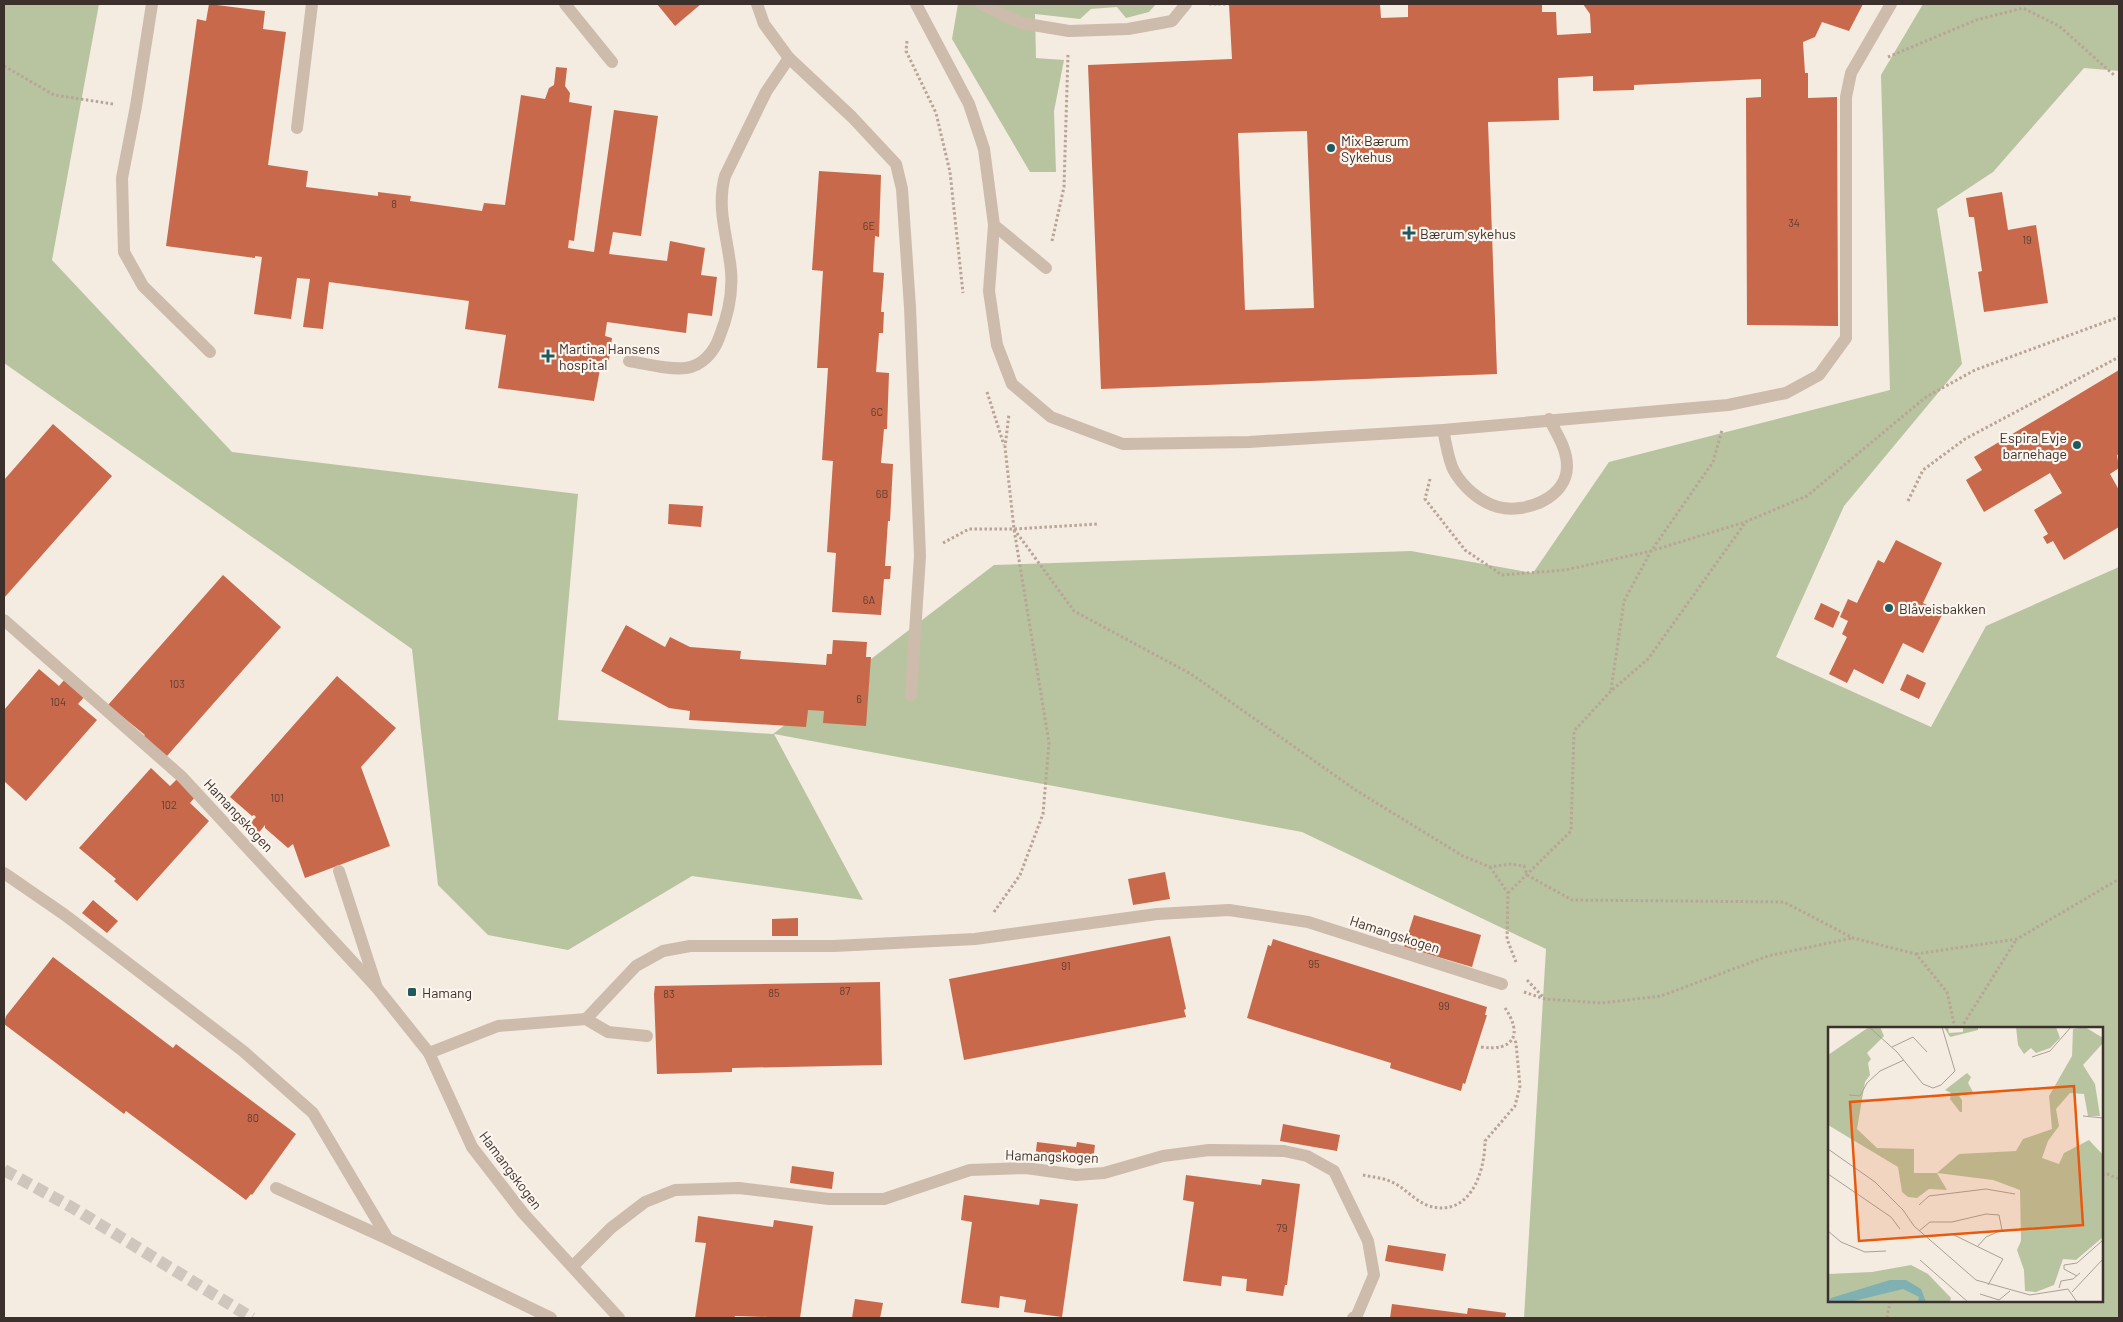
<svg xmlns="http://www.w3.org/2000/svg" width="2123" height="1322" font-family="Barlow,sans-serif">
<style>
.green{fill:#b8c4a0;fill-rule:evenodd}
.building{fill:#c8694b;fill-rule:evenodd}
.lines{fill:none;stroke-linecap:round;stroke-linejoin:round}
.secondary-tunnel{stroke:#cfc6bd;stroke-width:12;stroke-dasharray:12 6;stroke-linecap:butt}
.path{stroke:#b9a596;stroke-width:3;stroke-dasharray:2.5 2.5;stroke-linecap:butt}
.service{stroke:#cdbbac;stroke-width:12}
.minor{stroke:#cdbbac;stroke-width:12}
.poi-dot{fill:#1f5a5e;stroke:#fbf5ee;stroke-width:2}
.labels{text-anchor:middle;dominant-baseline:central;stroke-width:4.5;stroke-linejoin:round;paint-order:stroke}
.number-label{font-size:11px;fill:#5e3e33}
.poi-label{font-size:14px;fill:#3b302b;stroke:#fbf5ee;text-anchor:start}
.street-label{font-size:14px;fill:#3b302b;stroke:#fbf5ee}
.inset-road{fill:none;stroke:#aaa098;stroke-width:1}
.view{fill:#e8590c;fill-opacity:0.15;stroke:#e8590c;stroke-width:2.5}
.inset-edge{fill:none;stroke:#3b302b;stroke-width:2.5}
</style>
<rect width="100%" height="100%" fill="#f4ebe1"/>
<g class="green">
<path d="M4,4H99L52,260L232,452L578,494L558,720L773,734L994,565L1411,551L1533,573L1609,462L1890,390L1881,75L1923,4H2119V71L2084,68L1993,172L1937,209L1962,364L1844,506L1776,657L1931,727L1986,626L2119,567V1318H1524L1546,949L1302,832L774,734L863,900L692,876L568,950L488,935L438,885L412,649L4,363ZM1829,1028H2102V1301H1829Z"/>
<path d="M958,4H1156L1149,12L1126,18L1117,7L1091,9L1080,19L1035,14L1036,58L1064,60L1054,111L1056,172H1030L952,39Z"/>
</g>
<g class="building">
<path d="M209,4L265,11L263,29L286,32L268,165L308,171L306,187L378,196V192L394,194L411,196L410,201L482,211L484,203L505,205L521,95L545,99L549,88L554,85L556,67L567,68L565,86L570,93L569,102L592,106L574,241L569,240L568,248L594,252L614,110L658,116L641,236L613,232L609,254L667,261L670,241L705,248L701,275L717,277L712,316L688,313L686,333L607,322L605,336L612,338L609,360L602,359L594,401L498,388L506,335L465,329L469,301L329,282L323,329L303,327L310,279L297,278L291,319L254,314L262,257L255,256V258L166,246L197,19L206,21Z"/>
<path d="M657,4H701L675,26Z"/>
<path d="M1229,4H1380L1381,18L1408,17V4H1542V12H1556L1557,35L1591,33L1590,14L1583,4H1863L1849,31L1822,22L1815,37L1803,42L1805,73H1808V98L1837,97L1838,326L1747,325L1746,98L1761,97V79L1634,85V90L1593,91V76L1558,78L1559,120L1488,122L1497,374L1101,389L1088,65L1232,59ZM1307,131L1314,308L1245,310L1238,133Z"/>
<path d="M819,171L881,175L879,237L875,236L873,272L884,273L881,312H884L883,333H879L876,372L889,373L887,429H884L881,463L893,464L890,521H888L885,566H891L890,579H884L881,615L832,612L836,553L827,552L833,461L822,460L828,368H817L823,271L812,270Z"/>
<path d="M2002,192L2008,230L2036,225L2048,303L1984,312L1978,272L1982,271L1974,217H1969L1966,198Z"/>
<path d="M2119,370V454L2117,455L2119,468L2110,474L2119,490V527L2064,560L2053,541L2047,544L2043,537L2048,534L2034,510L2062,493L2050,473L1984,512L1966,480L1982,470L1974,457Z"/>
<path d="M53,424L112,476L4,598V480Z"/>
<path d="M669,504L703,506L701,527L668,524Z"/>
<path d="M1896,540L1942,563L1923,603L1943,613L1923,653L1903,643L1883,684L1854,669L1847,683L1829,674L1847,637L1842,634L1848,621L1840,617L1848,599L1857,603L1878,560L1884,563Z"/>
<path d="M223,575L281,627L167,756L143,737L145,735L108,705Z"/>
<path d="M1821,603L1840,612L1833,628L1814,619Z"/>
<path d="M626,625L665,647L670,637L690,647L741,651L740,659L826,665L827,654H832L833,640L867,642L866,657H871L866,726L823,723L824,711L808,710L806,727L689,720L690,711L669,708L601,671Z"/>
<path d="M39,669L59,686L65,679L85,696L78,704L97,720L26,801L4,781V710Z"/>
<path d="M1907,674L1926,683L1919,699L1900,690Z"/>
<path d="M337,676L396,728L361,767L390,846L305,878L293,844L288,848L265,828V825L257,835L247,826L256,817L254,815L252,816L230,797Z"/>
<path d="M151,768L170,786L177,779L196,796L190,803L209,821L137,901L114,881L116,879L79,848Z"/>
<path d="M1165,872L1170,899L1133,905L1128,879Z"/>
<path d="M93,900L118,921L107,933L82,913Z"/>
<path d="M1414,915L1481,935L1472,967L1404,947Z"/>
<path d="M798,918V936H772V919Z"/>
<path d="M1170,936L1186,1009L1184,1010L1186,1017L964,1060L949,979Z"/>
<path d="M1273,939L1487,1007L1485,1015H1487L1465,1084L1463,1083L1461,1091L1390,1068L1391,1063L1247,1018L1268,945L1271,946Z"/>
<path d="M53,957L173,1048L176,1044L296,1134L252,1195L251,1194L246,1200L126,1111L124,1114L4,1024L6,1016Z"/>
<path d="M880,982L882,1065L732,1068V1072L657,1074L654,994L655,986Z"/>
<path d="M1283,1124L1340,1135L1337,1151L1280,1141Z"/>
<path d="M1037,1142L1076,1147L1077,1142L1095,1145L1093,1161L1080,1160L1079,1164L1035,1159Z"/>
<path d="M792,1166L834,1172L832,1189L790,1183Z"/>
<path d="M1186,1175L1261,1185L1262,1179L1300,1184L1287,1285H1285L1283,1296L1246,1291L1247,1279L1222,1276L1221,1286L1183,1281L1194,1202L1183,1200Z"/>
<path d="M964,1195L1039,1205L1040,1199L1078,1204L1062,1317L1024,1312L1026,1300L1000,1296L999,1308L961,1303L972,1222L961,1220Z"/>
<path d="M698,1216L773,1227L774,1220L813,1226L800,1318L735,1316L734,1318H695L706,1243L695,1242Z"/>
<path d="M1388,1245L1446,1254L1443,1271L1385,1261Z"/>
<path d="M855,1299L883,1303L880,1318H852Z"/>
<path d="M1392,1304L1467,1314L1468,1308L1506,1313L1505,1318H1390Z"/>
</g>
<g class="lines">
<path class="secondary-tunnel" d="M4,1170L73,1208L252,1318"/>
<g class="path">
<path d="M1209,4H1218"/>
<path d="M1218,4H1229"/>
<path d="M907,41L906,51L936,113L950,172L963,293"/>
<path d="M1888,57L1976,20L2023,8L2059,26L2114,75"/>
<path d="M4,66L54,95L113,104"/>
<path d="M1052,241L1064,187L1068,54"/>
<path d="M987,392L1004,445"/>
<path d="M1430,479L1425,499L1465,550L1502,575L1565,570L1651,551L1745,522L1807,496L1926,397L1975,370L2119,317"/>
<path d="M1908,501L1923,470L1965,439L2119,357"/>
<path d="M1014,529L1074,611L1191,674L1357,791L1463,856L1490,867L1510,864L1524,866L1527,875L1572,900L1784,902L1853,938L1916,954L1947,992L1955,1028"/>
<path d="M943,543L969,529H1014L1098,524"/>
<path d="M1611,690L1624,601L1651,551L1713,462L1722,430"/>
<path d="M1490,867L1508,893L1507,939L1516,962"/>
<path d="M1508,893L1571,831L1574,731L1611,691L1648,659L1745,523"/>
<path d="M994,912L1020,875L1043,814L1049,743L1014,529L1005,447L1009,414"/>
<path d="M1916,954L2017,939L2119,879"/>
<path d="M1527,980L1543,997"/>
<path d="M1524,992L1545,999L1602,1003L1661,996L1768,956L1852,938"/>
<path d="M1961,1028L2016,940"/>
<path d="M1481,1047C1514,1052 1523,1034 1505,1008"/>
<path d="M1363,1175C1372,1177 1385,1178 1394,1183C1406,1189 1415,1201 1429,1206C1470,1218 1485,1172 1485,1141L1515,1106L1520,1086L1516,1043L1514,1038"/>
<path d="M2102,1175L2107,1174L2119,1179"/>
<path d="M1887,1318L1890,1301"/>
</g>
<g class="service">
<path d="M152,4L136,106L122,178L124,252L143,286L210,352"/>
<path d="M565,4L612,62"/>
<path d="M757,4L764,24L789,58L852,117L896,164L902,189L910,307L920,556L911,695"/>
<path d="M916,4L969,104L984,149L994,225L989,291L997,345L1012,384L1051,417L1123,444L1249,442L1443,430L1728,405L1786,393L1819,375L1846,338V97L1851,73L1891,4"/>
<path d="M981,4L1021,23L1069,31L1128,29L1172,21L1186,4"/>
<path d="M297,128L312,4"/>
<path d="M994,225L1046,268"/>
<path d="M629,361C648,364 668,370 686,368C702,366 714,352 719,338C728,316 733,295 731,271C728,238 716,209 725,176L766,92L789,58"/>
<path d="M1443,430C1446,442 1448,460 1454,471C1463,487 1480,502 1498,507C1525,514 1567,498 1567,466C1567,449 1557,434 1549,419"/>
<path d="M339,871L377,988"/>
<path d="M429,1053L498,1026L586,1019L608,1032L647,1036"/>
<path d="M276,1188L388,1239L551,1318"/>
</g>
<g class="minor">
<path d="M4,620L182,777L377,988L429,1053L472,1147L523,1213L619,1318"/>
<path d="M4,873L65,915L243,1051L313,1113L388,1239"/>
<path d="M586,1019L636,966L663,951L690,946H834L975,939L1157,914L1229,910L1308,922L1502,984"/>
<path d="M573,1266L611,1228L645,1202L675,1190L739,1188L829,1199H884L970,1170L1026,1168L1076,1175L1104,1173L1163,1156L1209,1150L1284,1151L1307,1156L1334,1171L1368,1241L1374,1275L1357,1315L1353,1318"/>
</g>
</g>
<g class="poi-dot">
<circle cx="1331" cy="148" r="5"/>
<path d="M1406.5 225.5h5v5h5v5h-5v5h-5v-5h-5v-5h5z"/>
<path d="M545.5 348.5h5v5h5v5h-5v5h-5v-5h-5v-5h5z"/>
<circle cx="2077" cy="445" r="5"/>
<circle cx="1889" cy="608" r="5"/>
<rect x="407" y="987" width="10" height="10" rx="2.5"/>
</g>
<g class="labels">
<g class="number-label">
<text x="394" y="203">8</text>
<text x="1794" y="222">34</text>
<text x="869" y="225">6E</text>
<text x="2027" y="239">19</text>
<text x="877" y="411">6C</text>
<text x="882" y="493">6B</text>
<text x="869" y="599">6A</text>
<text x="177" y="683">103</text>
<text x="859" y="698">6</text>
<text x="58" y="701">104</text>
<text x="277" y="797">101</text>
<text x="169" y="804">102</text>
<text x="1314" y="963">95</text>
<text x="1066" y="965">91</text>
<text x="845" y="990">87</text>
<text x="774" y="992">85</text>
<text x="669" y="993">83</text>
<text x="1444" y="1005">99</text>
<text x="253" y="1117">80</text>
<text x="1282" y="1227">79</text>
</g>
<g class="poi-label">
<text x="1341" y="140">Mix Bærum<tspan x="1341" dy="16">Sykehus</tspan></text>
<text x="1420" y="233">Bærum sykehus</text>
<text x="559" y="348">Martina Hansens<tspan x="559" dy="16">hospital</tspan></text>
<text x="2067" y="437" text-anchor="end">Espira Evje<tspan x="2067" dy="16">barnehage</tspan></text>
<text x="1899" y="608">Blåveisbakken</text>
<text x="422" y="992">Hamang</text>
</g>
<g class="street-label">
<text transform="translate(239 815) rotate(47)">Hamangskogen</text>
<text transform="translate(1395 934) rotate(18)">Hamangskogen</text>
<text transform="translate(1052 1156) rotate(2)">Hamangskogen</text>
<text transform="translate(511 1170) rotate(53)">Hamangskogen</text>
</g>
</g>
<g transform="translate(1828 1027)">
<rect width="275" height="275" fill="#f4ebe1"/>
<path d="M41,0H52L56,9L39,26L43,32L40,36L42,48L37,55L29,102L49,121L86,122V146H109L131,127L188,124L195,112L224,102L221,69L244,29L245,2L257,0L275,11V16L255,38L267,57L272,89H260L256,67L242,66L228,82L231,99L220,114L214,131L231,137L236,126L261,113L275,128V210L248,233L235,232L226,258L208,265L197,264L196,243L189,223L193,214L192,163L165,153L109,146L119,163L101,162L89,171L80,170L74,165L70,140L0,98V28ZM116,0H120L121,6L135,5V0H150V3L122,10ZM188,0H228L232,11L222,21L208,26L203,21L196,27L190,18ZM139,46L143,50L140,56L145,65L131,69L134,73V85H132L122,72L123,66L117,63ZM83,238L100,247L123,271L122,275H0V247L44,245Z" fill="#b8c4a0"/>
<path d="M62,253H78L93,262L98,275H90L91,270L75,262L22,275H0L3,271Z" fill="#7fb0b2"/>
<path class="inset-road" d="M41,0L69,25L95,57L105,61L113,58M64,20L85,10L99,25M204,30L222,24L243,0M113,58L127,44L114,0M21,68L32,69L39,56L52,44L76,33M255,89L275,91M0,122L47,155L75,183L86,199L148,253L202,268L240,262L249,275M0,147L63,190L72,202M91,178L101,169L158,162L187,167M0,204L13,215L37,225L58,224M91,204L102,195H124L158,187L171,188L174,203L158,210L149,220M126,208L175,232L160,258M92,233L140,275M249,249L236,242V238L249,236L275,213M231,261L233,254L245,252L252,246M244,265L275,232M152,267L171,273L182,264"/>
<path class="view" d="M246,59L255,198L31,214L22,75Z"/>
<rect width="275" height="275" class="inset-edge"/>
</g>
<rect width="2123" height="1322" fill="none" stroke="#3b302b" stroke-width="10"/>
</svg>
